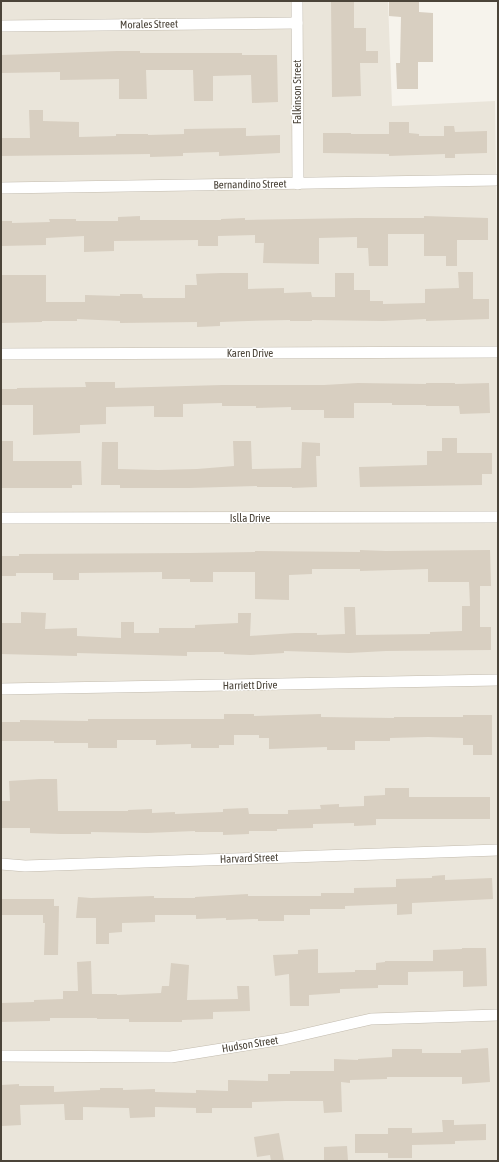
<svg xmlns="http://www.w3.org/2000/svg" width="499" height="1162" font-family="'Asap Condensed',sans-serif">
<style>
.residential{fill:#eae5da}
.building{fill:#d8cfc1}
.lines{fill:none;stroke-linecap:round;stroke-linejoin:round}
.street-casing{stroke:#c2bbae;stroke-width:12}
.street{stroke:#fff;stroke-width:11}
.labels{text-anchor:middle;dominant-baseline:central;stroke-width:3;stroke-linejoin:round;paint-order:stroke}
.street-label{font-size:11px;fill:#4b4439;stroke:#fff}
</style>
<rect width="100%" height="100%" fill="#f6f3ec"/>
<path class="residential" d="M1,1H388L392,106L495,101L498,306V1161H1Z"/>
<g class="building">
<path d="M331,1H354V28H366V51H378V63H360L361,96L332,97Z"/>
<path d="M389,1H419V12L433,13V62H418V89H397L396,63H400L401,17L389,16Z"/>
<path d="M117,51H140V53H242V55H277L278,102L252,103L251,75L213,76V101H194L193,70H146L147,99H119V79L60,80V72L1,73V55Z"/>
<path d="M29,110H43V121L79,122V137L116,136V134H148V135L184,134V129L246,128V136L280,135V153L219,156V152L183,153V156L150,157V154L1,156V138H30Z"/>
<path d="M389,122H409V133L419,134V136H444V126H454L455,132L487,131V153L455,154V158H445V154L389,156V154L323,153V133H351V134H389Z"/>
<path d="M140,216V220H221V219L245,218V220L357,218H424V216L488,218V240H457V266H446V256H424V234H388V266H369L368,248H357V237L319,238V264L263,263L264,243H255V235L218,236V246H198V240L114,241V251L84,252V236L46,238V245L2,246V242H1V221H12V223L50,222L49,219H76V221H118V217Z"/>
<path d="M458,272H473V299H489V319L426,321V319L383,321L312,320V321H290V320L248,321L220,322V326L197,327V322L120,323V321L77,319V321H42V322L1,323V276L2,275H46V302H85V295L120,296V294H142L143,298H185V285H197L196,274L221,273H248V289L284,288V293L311,292L312,297H335V273H354V290H370V301H383V304L425,303V289L459,288Z"/>
<path d="M85,382H115V388L222,385H324L358,383L426,384V383H455V384L489,383L490,413L460,414L459,406H426V405H392V403H354V418H324V410H291V407L256,408V406H222V403L183,404V417H154V406L106,407V424L80,425V433L33,435V405H1V389H17V388L86,387Z"/>
<path d="M442,438H457V453H492V474H482V485L360,487L359,467L427,465V451H442Z"/>
<path d="M1,441H13V461H81L82,485H72V488H1Z"/>
<path d="M233,441H251L252,469L301,468L302,442L320,443V456H316L317,487L292,488V487H257V486L189,488H120V485H101L102,442H118V469L158,470L197,469L234,466Z"/>
<path d="M360,550L386,551L490,550L491,586H480V627H491V650L386,651L349,653L284,651V653L250,655L224,654V652H187V656L77,653V656L1,654V623H21V612L46,613L45,629L77,628V636L121,638V622H134V633H159V628H195V625L238,623V613H251L250,636L295,633H317V635L345,634L344,607H355L356,635L430,634V632L462,631V606H470L469,582H428V569L360,571V569H312V574L289,575V600L255,599V572H213V582H190V579H162V572L79,573V580H53V573H16V576H1V556H19V554L190,553L255,552V551L360,552Z"/>
<path d="M224,714H254V716L321,714V717L394,718V717H463V715H492V755H473V745H463V738L428,737L390,738V741H355V750H327V747L269,749V738H259V735H234V745H219V748H191V744L156,745V740H117V748H88V743H54V741H1V722H20V720L88,721V719H224Z"/>
<path d="M40,779H57L58,811H128V810L152,809V813L175,812V814L223,812V809L248,808L249,814H288V810L321,809L320,805L339,804V807L364,806V796L385,795V788H409V797H490V819H376V825L354,826V823L313,824V828L277,829V831H249V834L223,835V832H195V831L147,833L91,832V834H61L30,833V828H1V801H10L9,781Z"/>
<path d="M445,875V880L492,878L493,899L412,903V914L397,915V904L345,906V909H310V915H284V921H258V919L226,920V918L196,919V915H155V922L122,923V932L109,933V944H96V918H76L78,897L91,898L154,896V898H195V897L248,894V896H321V893H354V888L396,887V879L432,878V876Z"/>
<path d="M1,899H54V906H59L58,955H44L45,923H43V915H1Z"/>
<path d="M462,948H486L487,986L463,987V971L408,972V985H378V988L340,989V993L309,995V1006H290L289,974L275,976L273,955L298,954V950L318,949V973L355,972V970H376V963L385,962V961H433V950L462,949Z"/>
<path d="M91,961L92,994H117V995L161,993L162,986H169L171,963L189,965L187,1000L238,999L237,986H249L250,1011L213,1012V1019L182,1020V1022H129V1019H97V1018H50V1021L1,1022V1003L34,1002V1000L63,999V991H78L77,962Z"/>
<path d="M488,1048L490,1082L462,1084V1077H387V1079L350,1080V1083L341,1082L342,1112L324,1113L323,1101H286L252,1102V1108H212V1113H196V1108L155,1107V1117L130,1118L129,1108L83,1107V1120H65L64,1104L20,1105L21,1125L2,1126L1,1085L19,1084V1086H54V1092L100,1090V1088H123V1090L155,1089V1092L196,1093V1090L228,1091V1080L268,1081V1074H290V1071H334V1059L358,1060V1059L392,1057V1049H422V1053H461V1050Z"/>
<path d="M442,1120H454V1125L486,1124V1140L455,1141V1144L412,1145V1158H388V1153H355V1134H388V1128H412V1133L443,1132Z"/>
<path d="M279,1133L284,1161H271L270,1155L257,1157L254,1137Z"/>
<path d="M347,1146L348,1161H324V1147Z"/>
</g>
<g class="lines">
<defs>
<g id="street">
<path d="M297,1L298,184"/>
<path d="M1,26L297,23"/>
<path d="M1,188L498,180"/>
<path d="M1,354L498,352"/>
<path d="M1,518L498,517"/>
<path d="M1,689L498,680"/>
<path d="M1,864L25,866L498,850"/>
<path d="M1,1056L171,1057L284,1039L371,1019L498,1015"/>
</g>
</defs>
<use href="#street" class="street-casing"/>
<use href="#street" class="street"/>
</g>
<g class="labels">
<g class="street-label">
<text transform="translate(149 24) rotate(-1)">Morales Street</text>
<text transform="translate(297 92) rotate(-90)">Falkinson Street</text>
<text transform="translate(250 184) rotate(-1)">Bernandino Street</text>
<text x="250" y="353">Karen Drive</text>
<text x="250" y="518">Islla Drive</text>
<text transform="translate(250 685) rotate(-1)">Harriett Drive</text>
<text transform="translate(249 858) rotate(-2)">Harvard Street</text>
<text transform="translate(250 1044) rotate(-9)">Hudson Street</text>
</g>
</g>
<rect width="499" height="1162" fill="none" stroke="#4b4439" stroke-width="4"/>
</svg>
